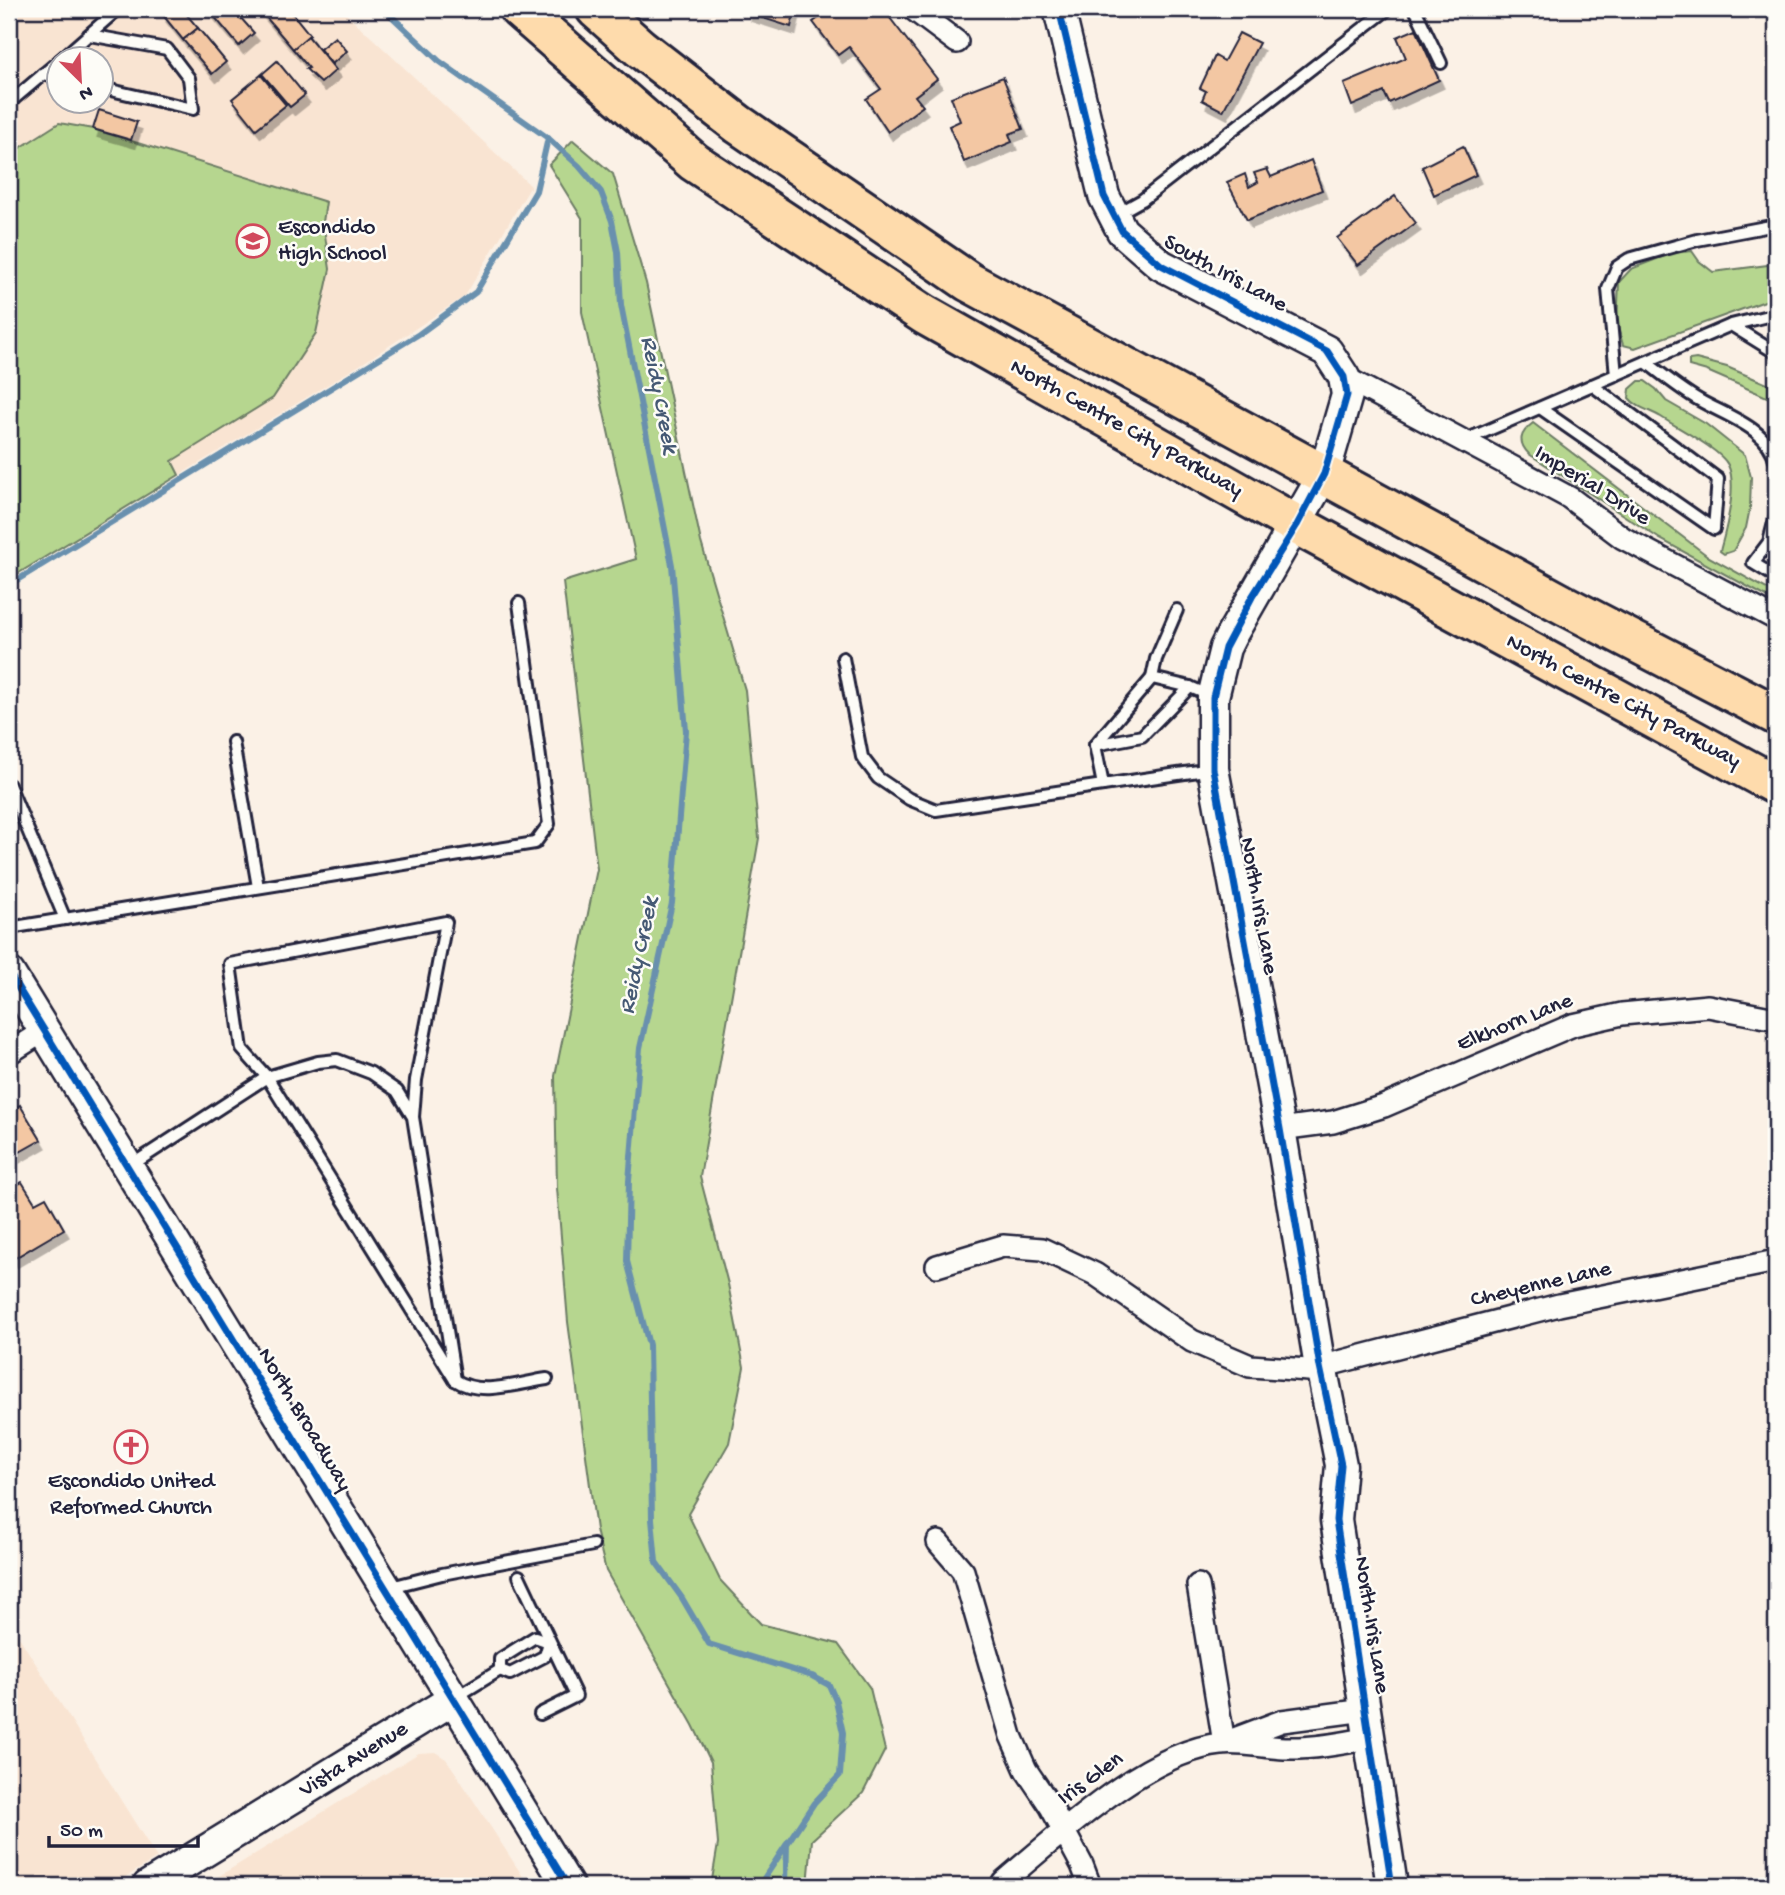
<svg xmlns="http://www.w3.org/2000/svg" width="1785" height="1895" font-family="'Gochi Hand',sans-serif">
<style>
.built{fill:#f9e4d2;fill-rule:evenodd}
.green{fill:#b6d68f;stroke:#6c7c65;stroke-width:2}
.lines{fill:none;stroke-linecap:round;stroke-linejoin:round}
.stream{stroke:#6990ae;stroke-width:6}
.building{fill:#f3c7a3;stroke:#22223b;stroke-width:2;filter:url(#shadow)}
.lane-casing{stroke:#22223b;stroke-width:16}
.street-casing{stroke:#22223b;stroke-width:26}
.secondary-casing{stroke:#22223b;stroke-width:35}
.highway-casing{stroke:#22223b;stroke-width:44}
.lane{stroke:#fdfcf7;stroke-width:10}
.street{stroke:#fdfcf7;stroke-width:21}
.secondary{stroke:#fdfcf7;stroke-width:30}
.highway{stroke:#fedbac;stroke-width:38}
.cycleway-casing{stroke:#fdfcf7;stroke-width:11}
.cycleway{stroke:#0057b8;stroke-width:7}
.labels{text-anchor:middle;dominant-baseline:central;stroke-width:5;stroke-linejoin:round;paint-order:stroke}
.poi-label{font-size:23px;fill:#22223b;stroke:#fdfcf7;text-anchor:start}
.street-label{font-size:23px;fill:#22223b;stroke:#fdfcf7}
.water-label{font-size:24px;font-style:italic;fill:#455974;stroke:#fdfcf7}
</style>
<defs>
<filter id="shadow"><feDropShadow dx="4.5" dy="8" stdDeviation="0" flood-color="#0004"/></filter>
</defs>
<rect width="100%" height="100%" fill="#fbf1e6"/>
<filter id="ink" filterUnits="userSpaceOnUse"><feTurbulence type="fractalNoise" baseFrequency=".0143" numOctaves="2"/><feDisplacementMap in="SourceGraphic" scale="14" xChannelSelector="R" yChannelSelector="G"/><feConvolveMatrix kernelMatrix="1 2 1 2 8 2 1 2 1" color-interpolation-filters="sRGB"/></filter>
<g filter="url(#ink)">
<g class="built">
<path d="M9,9H341L531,186L465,296L363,363L9,579ZM60,60H102V102H60Z"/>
<path d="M9,1621L157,1858L111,1886H9Z"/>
<path d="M435,1752L446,1759L453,1769L529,1886H203L419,1753Z"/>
</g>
<g class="green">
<path d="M59,123L93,129L326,202L323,222L330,269L316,333L273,398L172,461L179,475L9,579V166L12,153Z"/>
<path d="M573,140L613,174L646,283L701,542L745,690L759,838L700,1177L728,1284L744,1367L729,1443L688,1514L720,1580L761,1624L838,1644L870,1688L885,1750L863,1793L812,1840L808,1886H711L718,1844L711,1762L693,1725L606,1571L596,1530L568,1322L557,1188L555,1076L597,869L563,582L636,559L582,312V218L549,165Z"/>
<path d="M1692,251L1699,261L1713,272L1776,264V297L1635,348L1623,345L1617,324L1619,282L1631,269L1672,253Z"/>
<path d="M1696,359L1727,367L1772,386L1776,388V401L1707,371L1689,366V360Z"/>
<path d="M1639,381H1645L1656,389L1666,401L1706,424L1745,455L1751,477L1750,508L1746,528L1733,551L1724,554L1720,551C1726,530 1738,486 1728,465C1721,450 1676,427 1661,417C1650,410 1638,409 1629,398L1630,389Z"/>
<path d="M1533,423L1709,557L1776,594V602L1660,539L1529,454C1517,442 1520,433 1533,423Z"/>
</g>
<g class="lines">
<g class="stream">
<path d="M384,9L439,61L548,138L579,166L601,192L612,221L618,252L621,305L672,565L686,731L672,903L640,1048L629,1181L627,1261L649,1345L652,1519L656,1562L682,1598L709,1644L812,1676L829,1685L836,1701L843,1733L840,1775L814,1803L759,1886"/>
<path d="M9,585L419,334L476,292L536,191L548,138"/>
<path d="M786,1886L787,1843"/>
</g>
</g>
<g class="building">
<path d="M169,9H182L198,28L183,40L162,14Z"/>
<path d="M208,9H233L254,33L239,46Z"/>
<path d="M259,9H289L310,35L293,49Z"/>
<path d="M748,9H795L791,27L747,13Z"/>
<path d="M832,9H883L937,79L915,96L923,106L888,132L866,99L881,89L849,47L838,55L813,22Z"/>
<path d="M198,28L226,62L212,74L183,40Z"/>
<path d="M1416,29L1439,80L1389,103L1384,92L1352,106L1344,84L1406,58L1397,37Z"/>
<path d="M1239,33L1259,43L1223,111L1202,100L1206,91L1200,88L1215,56L1224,61Z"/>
<path d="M308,36L336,70L321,83L306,69L309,68L293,49Z"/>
<path d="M335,37L347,51L332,64L320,49Z"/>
<path d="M277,61L305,95L290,107L262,74Z"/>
<path d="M261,75L286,105L256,129L232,99Z"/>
<path d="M1003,77L1023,129L1009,134L1012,142L964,162L949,126L960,121L951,97Z"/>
<path d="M99,110L137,122L131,140L93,129Z"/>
<path d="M1463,146L1476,175L1434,195L1422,167Z"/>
<path d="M1311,160L1322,190L1247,220L1227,182L1245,174L1249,187L1258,182L1254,173L1267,169L1271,177Z"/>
<path d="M1395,196L1416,223L1358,265L1337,238Z"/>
<path d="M20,1105L41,1140L9,1158V1112Z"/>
<path d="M22,1182L35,1203L46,1197L64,1229L13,1259L9,1252V1189Z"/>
</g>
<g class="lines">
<defs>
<g id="lane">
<path d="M1415,9L1441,63"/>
<path d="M89,35L167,49L189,78L193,109L102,88"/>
<path d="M60,60L118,9"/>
<path d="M43,74L60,78"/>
<path d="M9,103L60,60"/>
<path d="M1115,215L1142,200L1388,9"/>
<path d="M1731,325L1776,353"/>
<path d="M1646,362C1663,375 1680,389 1699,400C1726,416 1769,428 1776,463"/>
<path d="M1616,375L1608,289L1617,267L1629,259L1697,240L1776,225"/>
<path d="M1540,408L1714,529L1718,479L1592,385"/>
<path d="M1463,441L1731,325L1776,314"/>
<path d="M1776,515L1769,542L1753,563L1776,577"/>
<path d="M1177,610L1156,659L1152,678L1190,687L1211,696"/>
<path d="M843,658L862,757L878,778L909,799L936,810L1103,785"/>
<path d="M1152,678L1095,745L1103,785L1212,769"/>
<path d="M233,742L258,887"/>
<path d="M1095,745L1142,736L1190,687"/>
<path d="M9,785L65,919"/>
<path d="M9,928L535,843L549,824L519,603"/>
<path d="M130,1166L267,1077L455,1380L413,1117L397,1091L371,1073L337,1060L318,1062L267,1077L242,1049L230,964L446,922L416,1080L413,1117"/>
<path d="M455,1380C480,1397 519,1383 547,1379"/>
<path d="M519,1576L576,1696L540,1714"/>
<path d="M387,1588L442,1574L593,1545"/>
<path d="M500,1670V1659L535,1637L549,1642"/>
<path d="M500,1670L510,1674L545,1656L549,1642"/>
<path d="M454,1698L500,1670"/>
</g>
<g id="street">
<path d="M913,9L957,42"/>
<path d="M1344,377L1570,498L1623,538L1776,619"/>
<path d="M9,1053L45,1030"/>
<path d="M1280,1129L1333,1122L1384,1106L1573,1025L1622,1014L1708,1006L1776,1019"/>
<path d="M937,1266L1003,1246L1042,1249L1095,1274L1192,1341L1250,1366L1322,1371L1320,1367L1559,1305L1776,1261"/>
<path d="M938,1542L963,1571L1011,1736L1026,1770L1051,1807L1082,1865L1090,1886"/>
<path d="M1198,1585L1224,1743"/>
<path d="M1229,1741L1282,1721L1365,1710"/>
<path d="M1003,1882C1059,1835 1146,1752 1221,1744C1241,1742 1264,1747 1284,1748C1313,1749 1341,1744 1369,1738"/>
</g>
<g id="secondary">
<path d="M1059,9L1104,196L1122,231L1161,265L1327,351L1344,377L1347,395L1324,474L1231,636L1225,648L1213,697V769L1280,1129L1320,1367"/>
<path d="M9,973L568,1886"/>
<path d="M1322,1371L1341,1465L1336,1520L1392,1886"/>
<path d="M148,1886L452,1700"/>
</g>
<g id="highway">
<path d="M519,9L694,162L925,315L1297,525L1776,785"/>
<path d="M596,9L640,48L738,124L969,282L1566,606L1776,715"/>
</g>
</defs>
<use href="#lane" class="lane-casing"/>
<use href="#street" class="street-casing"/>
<use href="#secondary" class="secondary-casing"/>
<use href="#highway" class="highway-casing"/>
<use href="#lane" class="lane"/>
<use href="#street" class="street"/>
<use href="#secondary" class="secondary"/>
<use href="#highway" class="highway"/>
<defs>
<g id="cycleway">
<path d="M1059,9L1104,196L1122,231L1161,265L1327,351L1344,377L1347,395L1324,474L1297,525L1252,597L1225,648L1213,697V769L1280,1129L1320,1367L1341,1465L1336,1520L1392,1886"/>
<path d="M9,973L568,1886"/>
</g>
</defs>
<use href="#cycleway" class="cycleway-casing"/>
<use href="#cycleway" class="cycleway"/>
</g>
</g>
<defs>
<symbol id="school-ring" viewBox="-11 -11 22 22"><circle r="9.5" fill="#fdfcf7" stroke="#d1495b" stroke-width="1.5"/><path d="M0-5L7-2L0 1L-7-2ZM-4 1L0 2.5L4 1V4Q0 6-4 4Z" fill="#d1495b"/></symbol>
<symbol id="church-ring" viewBox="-11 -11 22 22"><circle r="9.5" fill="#fdfcf7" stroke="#d1495b" stroke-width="1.5"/><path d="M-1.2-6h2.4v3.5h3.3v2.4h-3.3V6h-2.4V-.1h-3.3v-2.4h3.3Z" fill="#d1495b"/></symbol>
</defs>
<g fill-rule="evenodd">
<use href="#school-ring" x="234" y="222" width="38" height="38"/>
<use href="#church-ring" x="112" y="1428" width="38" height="38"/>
</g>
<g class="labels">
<g class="poi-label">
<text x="278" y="228">Escondido<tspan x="278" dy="26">High School</tspan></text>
<text x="131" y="1482" text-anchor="middle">Escondido United<tspan x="131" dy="26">Reformed Church</tspan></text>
</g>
<g class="street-label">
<text transform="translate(1225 274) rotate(29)">South Iris Lane</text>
<text transform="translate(1126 429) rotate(29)">North Centre City Parkway</text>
<text transform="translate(1592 486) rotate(32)">Imperial Drive</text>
<text transform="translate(1623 702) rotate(28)">North Centre City Parkway</text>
<text transform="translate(1258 906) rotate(80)">North Iris Lane</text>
<text transform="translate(1515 1023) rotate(-22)">Elkhorn Lane</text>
<text transform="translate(1541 1285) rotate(-13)">Cheyenne Lane</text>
<text transform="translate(304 1420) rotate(59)">North Broadway</text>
<text transform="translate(1371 1625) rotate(81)">North Iris Lane</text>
<text transform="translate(354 1760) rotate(-32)">Vista Avenue</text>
<text transform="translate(1091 1779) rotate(-36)">Iris Glen</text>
</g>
<g class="water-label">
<text transform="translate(658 395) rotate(79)">Reidy Creek</text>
<text transform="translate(640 956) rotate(-78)">Reidy Creek</text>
</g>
</g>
<rect width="1785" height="1895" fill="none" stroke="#fdfcf7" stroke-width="35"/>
<rect x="18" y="18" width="1750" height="1860" fill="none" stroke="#22223b" stroke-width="2.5" filter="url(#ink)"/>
<g transform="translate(80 80) rotate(156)"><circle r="33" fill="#fdfcf7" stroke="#a5a5ac" stroke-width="2"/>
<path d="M0-5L12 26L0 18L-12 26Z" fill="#d1495b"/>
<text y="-10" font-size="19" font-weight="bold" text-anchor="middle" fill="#22223b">N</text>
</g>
<path d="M49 1836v10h149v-10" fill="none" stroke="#22223b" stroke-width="3.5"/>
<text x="60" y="1836" font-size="21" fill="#22223b" stroke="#fdfcf7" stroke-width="5" paint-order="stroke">50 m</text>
</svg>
